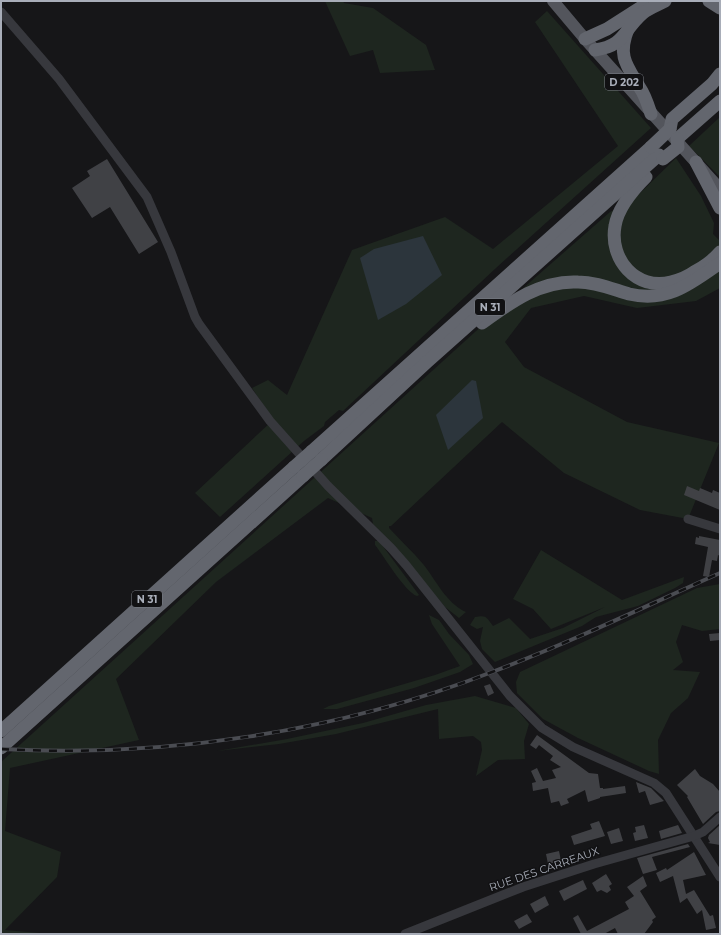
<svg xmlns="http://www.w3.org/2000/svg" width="721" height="935" font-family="Montserrat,sans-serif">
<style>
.green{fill:#1e261f}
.water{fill:#2c353c}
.building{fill:#404145}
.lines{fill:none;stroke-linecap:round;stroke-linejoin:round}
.minor{stroke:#37383d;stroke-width:9}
.major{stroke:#53555c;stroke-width:12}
.highway{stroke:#63666e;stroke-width:13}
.rail-casing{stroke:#4a4c52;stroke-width:4}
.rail{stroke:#111113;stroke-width:2.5;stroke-dasharray:8;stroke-linecap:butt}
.highway-bridge{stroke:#63666e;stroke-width:13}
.labels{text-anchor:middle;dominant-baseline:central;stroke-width:3;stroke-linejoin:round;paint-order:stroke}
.shield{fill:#111113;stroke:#7b7e86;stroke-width:1}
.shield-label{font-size:10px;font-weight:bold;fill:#a8adb8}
.street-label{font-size:11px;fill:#a8adb8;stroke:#111113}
</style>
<rect width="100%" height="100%" fill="#161618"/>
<g class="green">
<path d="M325,1H343L344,3L373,8L426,45L435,70L380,73L373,50L350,56Z"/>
<path d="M547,11L651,128L496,268L343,411L339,410L325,422L324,426L304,441L220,517L195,493L273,420L252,388L268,380L287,395L352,250L445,217L493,249L618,146L535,22Z"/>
<path d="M720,117V177L689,146Z"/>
<path d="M676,158L701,196L714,223L713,234L720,241V288L696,301L637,308L584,296L531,308L505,342L524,367L627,422L719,443L688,519L640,510L564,473L502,422L391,526H389V528C400,540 412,551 423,564C436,580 446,603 466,612L459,618L445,607L402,555L373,524L372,518L328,498L216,582L116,679L139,740L10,768L5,831L61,852L57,877L5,930L51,934H1V762L529,283L610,212L636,197Z"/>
<path d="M375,541H379L419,595L417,596C405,592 384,556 375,545Z"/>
<path d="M541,550L622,600L684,577L683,583L675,588L638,606L596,617L582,626L495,662L482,649L480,641L483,627L477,629L470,625L475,617C487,615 486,617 493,626L509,618L530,639L563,628L605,607L551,629L533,609L513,599Z"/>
<path d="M720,584V629L702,631L682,625L676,642L683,662L673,670L700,672L688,698L671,713L658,740L659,774L649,771L578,738L543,719L517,693L516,682L520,672L697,588Z"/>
<path d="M429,615L439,620L449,634L469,655L473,664L460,672L414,688L337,709H323L329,706L435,675L460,666L432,624Z"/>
<path d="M475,696L516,708L529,724L524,741L525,759L498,760L476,776L482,750L481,742L473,736L439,739L438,709L336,734L279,744L217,751L287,739L363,723L426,705Z"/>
</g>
<g class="water">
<path d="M423,236L442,275L406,304L378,320L360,258L374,249Z"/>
<path d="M472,380L476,381L483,418L448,450L436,415Z"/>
</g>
<g class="building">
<path d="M107,159L158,242L139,254L110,207L92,218L72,188L90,176L87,171Z"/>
<path d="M687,486L699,491L700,488L712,493L713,490L720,493V510L684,495Z"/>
<path d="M699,536L720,540V556L718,555L717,561L712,560L709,577L703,576L708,547L695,544L696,537L699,538Z"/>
<path d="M720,633V640L710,641L709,634Z"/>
<path d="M490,684L494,693L488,696L484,686Z"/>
<path d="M537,735L589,773L598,774L600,788H603V789L625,786L626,793L600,797V798L588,802L585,790L567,799L569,803L561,806L559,801L551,803L548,788L533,791L532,783L536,782L531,771L537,768L543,781L556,778L552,770L561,767L550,760L553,756L539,745L536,749L530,745Z"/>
<path d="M695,769L700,776L713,784L720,792V811L716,812L703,824L687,797L688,796L677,785Z"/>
<path d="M636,782L651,788L664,801L650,805L645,791L639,793Z"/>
<path d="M599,821L605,836L574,845L571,836L592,829L590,824Z"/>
<path d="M644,825L648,838L635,841L633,833L636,832L635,827Z"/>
<path d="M678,825L682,833L661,839L659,831Z"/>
<path d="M720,825V845L708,843L710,842L708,838L709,835Z"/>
<path d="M619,828L623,841L611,844L607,832Z"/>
<path d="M688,844L690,847L652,857L657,870L643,874L637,858Z"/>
<path d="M559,851L561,861L548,864L546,854Z"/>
<path d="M694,852L706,875L683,880L686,894L694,890L710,916L713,915L716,928L706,930L702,910L697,914L687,898L680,903L673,876L660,882L656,873L666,868L667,870Z"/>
<path d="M606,874L612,884L609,886L611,890L607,893L601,890L597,892L592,883Z"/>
<path d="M643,876L647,886L640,891L656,917L652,920L653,922L644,934H618L615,928L604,934H581L573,918L578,915L587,931L629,909L625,902L634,896L627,887Z"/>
<path d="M583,880L587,889L564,901L559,891Z"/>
<path d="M545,896L549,905L535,913L530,904Z"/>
<path d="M527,914L532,922L519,929L514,921Z"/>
</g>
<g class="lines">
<g class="minor">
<path d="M1,12L59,79L147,197L171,252L195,317L199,324L270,421L328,486L391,548L406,565L510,696L542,728L573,747L654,783L666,793L720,877"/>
<path d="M688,519L720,529"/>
<path d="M405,934L523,887L594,864L694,836L703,832L720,817"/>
</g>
<path class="major" d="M553,1L585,39L720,189"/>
<g class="highway">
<path d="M709,1L720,8"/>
<path d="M628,29C617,56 627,66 640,88C645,95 648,105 651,114"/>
<path d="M585,39L607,29L643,6"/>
<path d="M595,50C625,46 623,30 643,13C649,8 658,5 665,1"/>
<path d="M670,129L672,119L712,84L720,74"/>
<path d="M677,139L720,101"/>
<path d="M696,162L720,208"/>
<path d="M646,177C633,190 618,207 615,226C609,259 636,291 671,282C679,280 687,277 694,272C705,266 711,262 720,252"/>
<path d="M482,323C511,302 541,280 578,282C596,282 612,289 629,294C667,303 690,284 720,263"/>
<path d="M312,451L651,147"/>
<path d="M321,460L427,362L659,155"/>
<path d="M1,731L294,467"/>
<path d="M1,748L303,476"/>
</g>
<defs>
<path id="rail" d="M1,749C165,758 338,732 492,672C569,643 644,607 720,573"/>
</defs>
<use href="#rail" class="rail-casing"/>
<use href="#rail" class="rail"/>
<g class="highway-bridge">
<path d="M651,147L670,129"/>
<path d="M663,159L678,147L677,139"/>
<path d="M294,467L312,451"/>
<path d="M303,476L321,460"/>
</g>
</g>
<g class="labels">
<g class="shield">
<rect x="605" y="74" width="38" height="16" rx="3"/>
<rect x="475" y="299" width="30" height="16" rx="3"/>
<rect x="132" y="591" width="30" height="16" rx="3"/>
</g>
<g class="shield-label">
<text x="624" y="82">D 202</text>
<text x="490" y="307">N 31</text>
<text x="147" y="599">N 31</text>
</g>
<g class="street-label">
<text transform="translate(544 869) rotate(-19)">RUE DES CARREAUX</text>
</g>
</g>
<rect width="721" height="935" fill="none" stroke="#a8adb8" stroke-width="4"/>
</svg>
